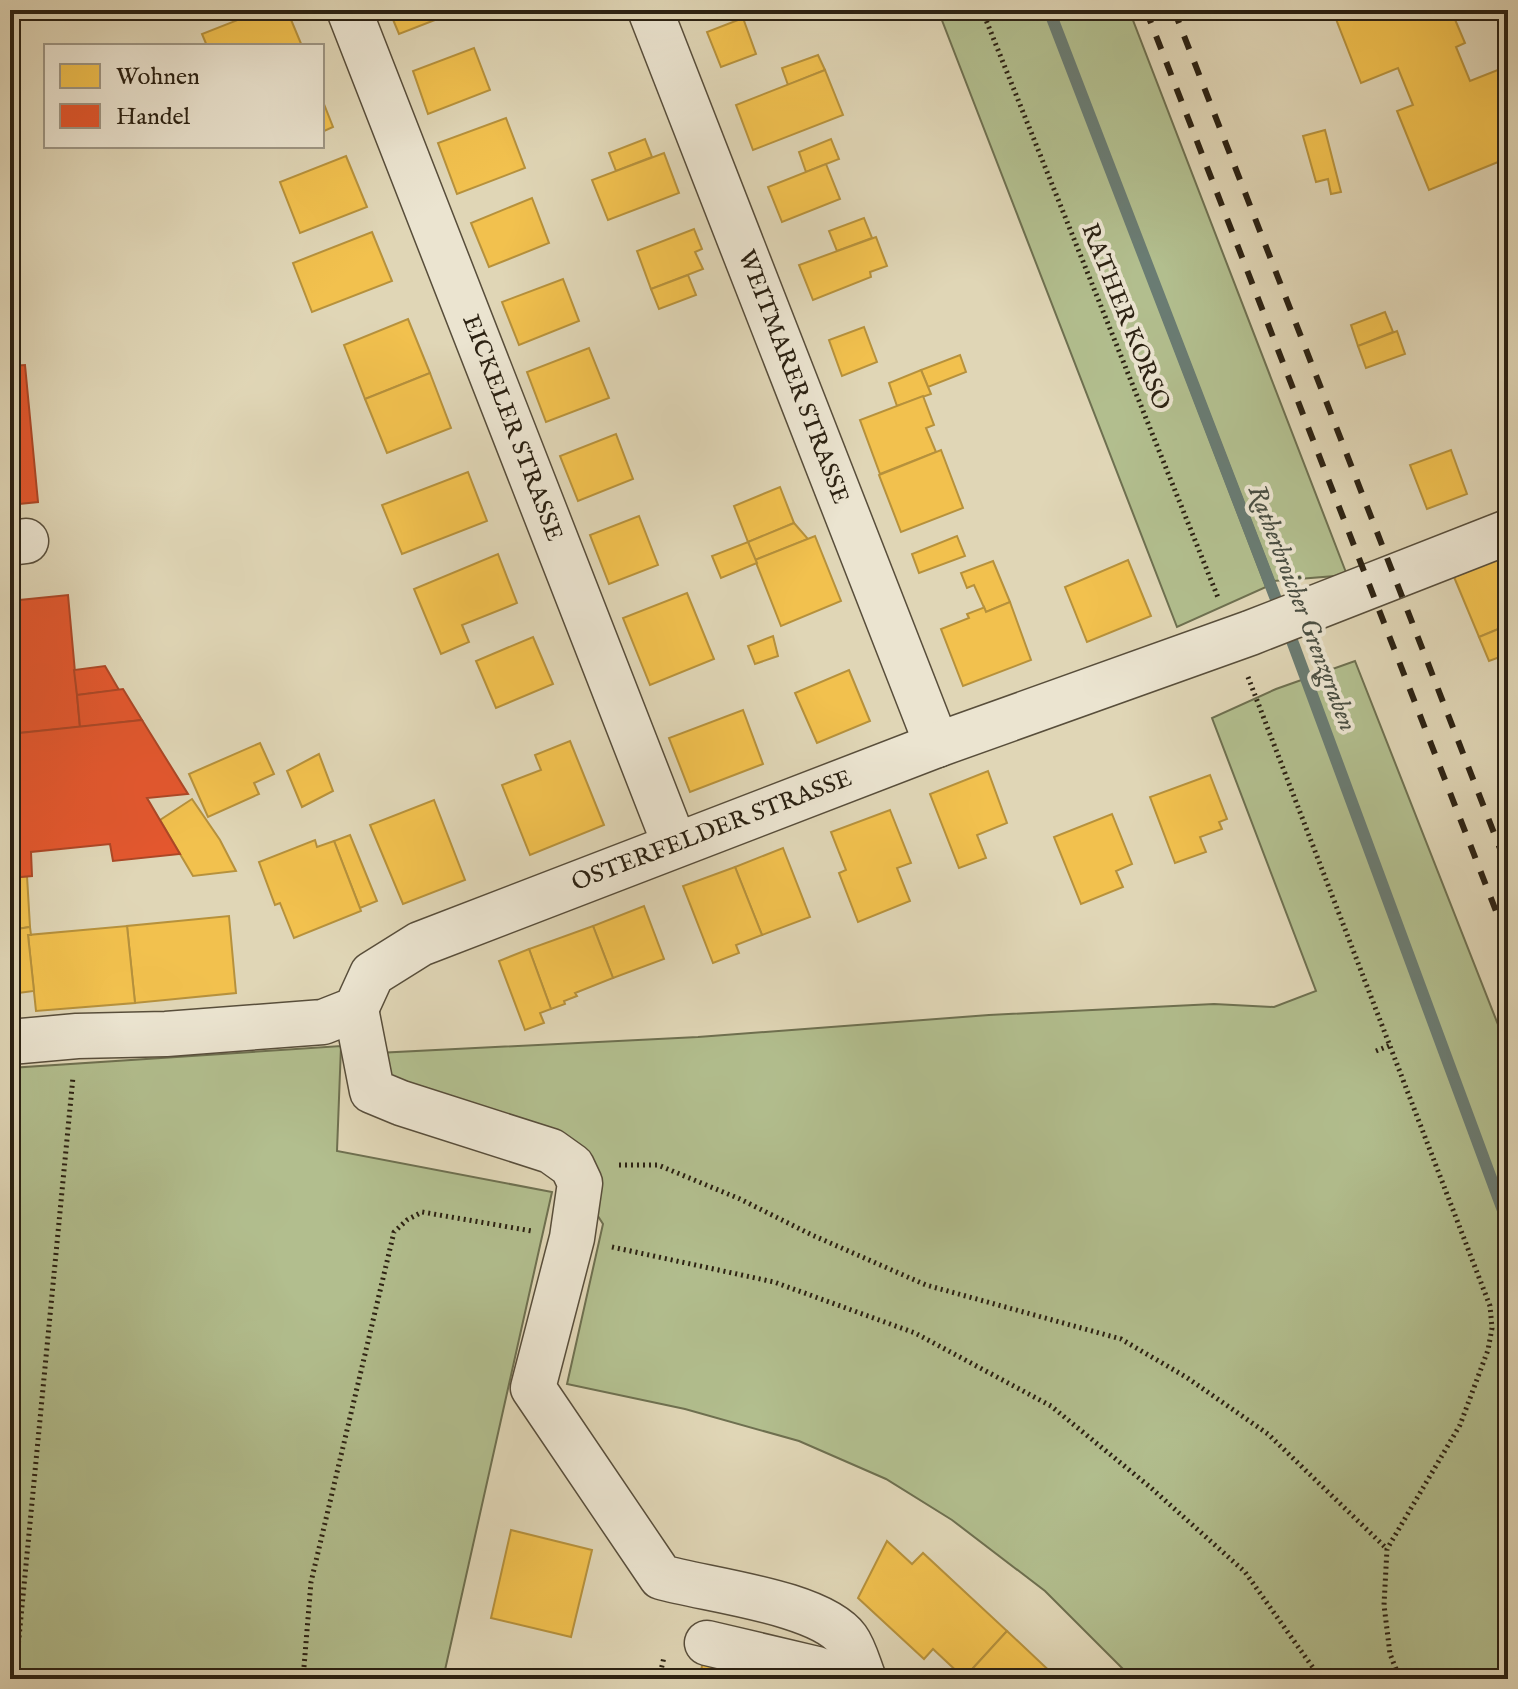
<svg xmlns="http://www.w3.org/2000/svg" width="1518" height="1689" font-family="'IM FELL English',serif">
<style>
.green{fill:#b2be8e;stroke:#6e7050;stroke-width:2}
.homes{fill:#f2c14e;stroke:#b6913c;stroke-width:2}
.shops{fill:#e4572e;stroke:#ac4726;stroke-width:2}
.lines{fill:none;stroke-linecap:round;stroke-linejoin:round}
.stream{stroke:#6a7c73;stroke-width:12}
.minor-casing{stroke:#584e3b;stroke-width:47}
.path{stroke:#2b2112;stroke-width:5;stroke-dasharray:2 4;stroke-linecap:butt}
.minor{stroke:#ebe4d0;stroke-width:44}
.rail{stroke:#2b2112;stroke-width:6;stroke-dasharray:14 14;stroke-linecap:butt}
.labels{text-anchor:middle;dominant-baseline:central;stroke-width:8;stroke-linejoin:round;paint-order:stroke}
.street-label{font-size:24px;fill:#2b2112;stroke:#ebe4d0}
.water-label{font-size:26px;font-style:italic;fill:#4a4e42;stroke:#ebe4d0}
</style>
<rect width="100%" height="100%" fill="#e0d6b6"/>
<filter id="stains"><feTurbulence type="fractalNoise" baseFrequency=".0025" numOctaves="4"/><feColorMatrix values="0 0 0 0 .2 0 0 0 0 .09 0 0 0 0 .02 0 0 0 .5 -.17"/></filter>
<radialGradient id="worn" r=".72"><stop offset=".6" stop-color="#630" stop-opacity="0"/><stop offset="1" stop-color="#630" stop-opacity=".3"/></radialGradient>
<g class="green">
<path d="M938,10H1045L1266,587L1177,627Z"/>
<path d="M1053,10H1129L1347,575L1274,581Z"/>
<path d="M1355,661L1508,1050V1679H1133L1045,1591L952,1520L886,1479L799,1441L685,1409L567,1384L603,1224L550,1142L382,1079L377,1053L698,1037L989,1015L1214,1004L1274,1007L1316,991L1212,718L1276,689Z"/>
<path d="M341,1046L337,1151L552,1192L443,1679H10V1068Z"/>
</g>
<g class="homes">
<path d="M263,10H287L302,46H207L202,34Z"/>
<path d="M389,10H458V11L399,34Z"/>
<path d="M1343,10H1451L1465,43L1456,47L1470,81L1508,66V158L1429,190L1397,111L1413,105L1398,68L1361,83L1334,14Z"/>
<path d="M743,18L756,54L721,67L707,32Z"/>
<path d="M474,48L490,90L428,114L413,71Z"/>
<path d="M818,55L825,70L788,85L782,68Z"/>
<path d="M825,70L843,115L753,150L736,105Z"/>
<path d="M322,99L333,127L322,132Z"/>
<path d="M506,118L525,168L457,194L438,143Z"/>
<path d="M1325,130L1341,192L1331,194L1328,179L1316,182L1303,136Z"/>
<path d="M645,139L652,157L616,171L609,153Z"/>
<path d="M831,139L839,159L806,172L799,152Z"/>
<path d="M664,153L679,193L608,220L592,180Z"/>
<path d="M346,156L367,207L300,233L280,182Z"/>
<path d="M826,164L840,199L782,222L768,187Z"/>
<path d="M532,198L549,243L489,267L471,223Z"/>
<path d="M864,218L872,238L837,251L829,231Z"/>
<path d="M694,229L702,249L695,252L703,269L651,289L637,251Z"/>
<path d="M372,232L392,281L312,312L293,263Z"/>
<path d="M876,237L887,266L870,272L871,277L813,300L799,265Z"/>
<path d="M688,275L696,295L659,309L651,289Z"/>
<path d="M563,279L579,321L519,345L502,302Z"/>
<path d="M1385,312L1393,332L1358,346L1351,325Z"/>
<path d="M408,319L430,373L365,399L344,345Z"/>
<path d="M864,327L877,362L842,376L829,340Z"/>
<path d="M1397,331L1405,354L1366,368L1358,346Z"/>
<path d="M589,348L609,398L546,422L527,372Z"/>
<path d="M960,355L966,372L928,387L921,370Z"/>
<path d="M921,370L931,394L897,406L889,383Z"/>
<path d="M430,373L451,428L387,453L365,399Z"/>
<path d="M923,396L934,425L926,428L936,452L880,474L860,420Z"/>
<path d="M616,434L633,479L578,501L560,456Z"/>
<path d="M941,450L963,508L901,532L879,475Z"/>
<path d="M1451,450L1467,494L1427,509L1410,465Z"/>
<path d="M468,472L487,521L402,554L382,505Z"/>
<path d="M780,487L794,523L748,542L734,506Z"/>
<path d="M639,516L658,565L609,584L590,535Z"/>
<path d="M794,523L808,539L755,560L748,542Z"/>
<path d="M815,536L841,601L781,626L755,560Z"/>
<path d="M957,536L965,556L919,573L912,554Z"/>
<path d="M748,542L757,563L721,578L712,556Z"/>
<path d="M498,554L517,603L462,625L469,642L441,654L414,589Z"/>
<path d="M1500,558L1508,577V625L1479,637L1454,577Z"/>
<path d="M1128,560L1151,616L1087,642L1065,587Z"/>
<path d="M993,561L1010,602L986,612L974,585L967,588L961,573Z"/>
<path d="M687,593L714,659L650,685L623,618Z"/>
<path d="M1010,602L1031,660L963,686L941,629L969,618L967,614L983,608L984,607L986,612Z"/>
<path d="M1508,625V654L1489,661L1479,637Z"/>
<path d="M773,636L778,656L755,664L748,646Z"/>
<path d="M533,637L553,684L496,708L476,661Z"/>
<path d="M849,670L870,721L817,743L795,693Z"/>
<path d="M743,710L763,764L690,792L669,738Z"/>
<path d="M570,741L604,825L530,855L502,785L541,770L535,755Z"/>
<path d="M260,743L274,774L254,783L259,794L208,817L189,774Z"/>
<path d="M319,754L333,791L302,807L287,771Z"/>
<path d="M988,771L1007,823L977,835L986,858L959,868L930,794Z"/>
<path d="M1210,775L1227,819L1219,822L1222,829L1200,837L1206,852L1175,863L1150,797Z"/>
<path d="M192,799L220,840L236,871L193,876L180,854L160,820Z"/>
<path d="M434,800L465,880L403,904L370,825Z"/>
<path d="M890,810L911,863L897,868L910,901L858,922L839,873L846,870L831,832Z"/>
<path d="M1112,814L1132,864L1116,871L1123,887L1081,904L1054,837Z"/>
<path d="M350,835L377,901L360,908L334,841Z"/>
<path d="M315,840L317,847L334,841L361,911L294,938L280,903L275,905L259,862Z"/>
<path d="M783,848L810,917L762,935L735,867Z"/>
<path d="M735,867L762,935L736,945L739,953L713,963L683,886Z"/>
<path d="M27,876L30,927L10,930V878Z"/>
<path d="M644,906L664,959L613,978L593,926Z"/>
<path d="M229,916L236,993L135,1003L127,926Z"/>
<path d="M127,926L135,1003L36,1011L28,935Z"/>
<path d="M593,926L613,978L575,993L577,996L564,1001L565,1004L551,1009L529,949Z"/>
<path d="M30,927L31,935H28L34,991L10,994V930Z"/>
<path d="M529,949L551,1009L540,1013L544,1023L525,1030L499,961Z"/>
<path d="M511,1530L592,1550L571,1637L491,1618Z"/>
<path d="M887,1541L912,1564L923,1553L1007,1631L964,1678L933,1649L924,1659L858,1598Z"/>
<path d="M1007,1631L1058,1679H966L964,1678Z"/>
<path d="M705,1653L783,1679H699Z"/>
</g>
<g class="shops">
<path d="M25,365L38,502L10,505V366Z"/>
<path d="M68,595L80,727L10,734V601Z"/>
<path d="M105,666L119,690L77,695L74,670Z"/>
<path d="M123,689L142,720L80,727L77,695Z"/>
<path d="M142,720L188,794L147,798L180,854L113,861L110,844L31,852L32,876L10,878V734Z"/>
</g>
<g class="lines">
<path class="stream" d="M1049,10L1294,646L1508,1224"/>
<defs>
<g id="minor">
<path d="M349,10L675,845"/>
<path d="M650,10L937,745"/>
<path d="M10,543L26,541"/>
<path d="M356,1009L372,1091L401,1103L551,1151L572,1166L580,1183L572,1238L533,1388L661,1577C707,1590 820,1602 847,1639C855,1650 859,1667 864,1679"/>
<path d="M10,1042L77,1036L166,1034L323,1022L356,1009L372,974L420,944L937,745L1250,633L1508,532"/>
<path d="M707,1643L817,1669L843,1679"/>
</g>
</defs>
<use href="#minor" class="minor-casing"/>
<g class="path">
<path d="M982,10L1219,600"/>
<path d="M1248,677L1490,1306L1492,1328L1488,1350L1460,1425L1387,1549L1384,1605L1390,1654L1400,1679"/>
<path d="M1376,1051L1391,1045"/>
<path d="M619,1165H658L740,1199L812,1235L926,1285L1121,1339L1186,1377L1268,1434L1387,1549"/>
<path d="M612,1247L774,1282L915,1333L1051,1406L1150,1487L1245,1572L1321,1679"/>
<path d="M15,1679L73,1077"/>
<path d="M303,1679L311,1582L394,1232L407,1220L422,1212L532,1231"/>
<path d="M659,1679L664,1657"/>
</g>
<use href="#minor" class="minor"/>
<g class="rail">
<path d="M1146,10L1508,942"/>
<path d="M1174,10L1508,869"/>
</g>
</g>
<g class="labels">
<g class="street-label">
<text transform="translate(1125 317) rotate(68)">RATHER KORSO</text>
<text transform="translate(793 377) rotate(69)">WEITMARER STRASSE</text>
<text transform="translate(512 428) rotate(69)">EICKELER STRASSE</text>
<text transform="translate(712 831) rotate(-21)">OSTERFELDER STRASSE</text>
</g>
<g class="water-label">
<text transform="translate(1302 608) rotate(69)">Ratherbroicher Grenzgraben</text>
</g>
</g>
<rect width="1518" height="1689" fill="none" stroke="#e0d6b6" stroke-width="40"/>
<rect x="12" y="12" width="1494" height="1665" fill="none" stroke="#2b2112" stroke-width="4"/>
<rect x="20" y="20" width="1478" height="1649" fill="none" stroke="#2b2112" stroke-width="2"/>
<rect x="44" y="44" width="280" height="104" fill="#ebe4d0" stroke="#9e9684" stroke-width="2"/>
<rect x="60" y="64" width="40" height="24" fill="#f2c14e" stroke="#9e9684" stroke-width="2"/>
<text x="116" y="84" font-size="24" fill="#2b2112">Wohnen</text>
<rect x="60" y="104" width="40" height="24" fill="#e4572e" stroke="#9e9684" stroke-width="2"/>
<text x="116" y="124" font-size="24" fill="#2b2112">Handel</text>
<rect width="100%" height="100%" filter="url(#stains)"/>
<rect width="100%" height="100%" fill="url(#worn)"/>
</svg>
